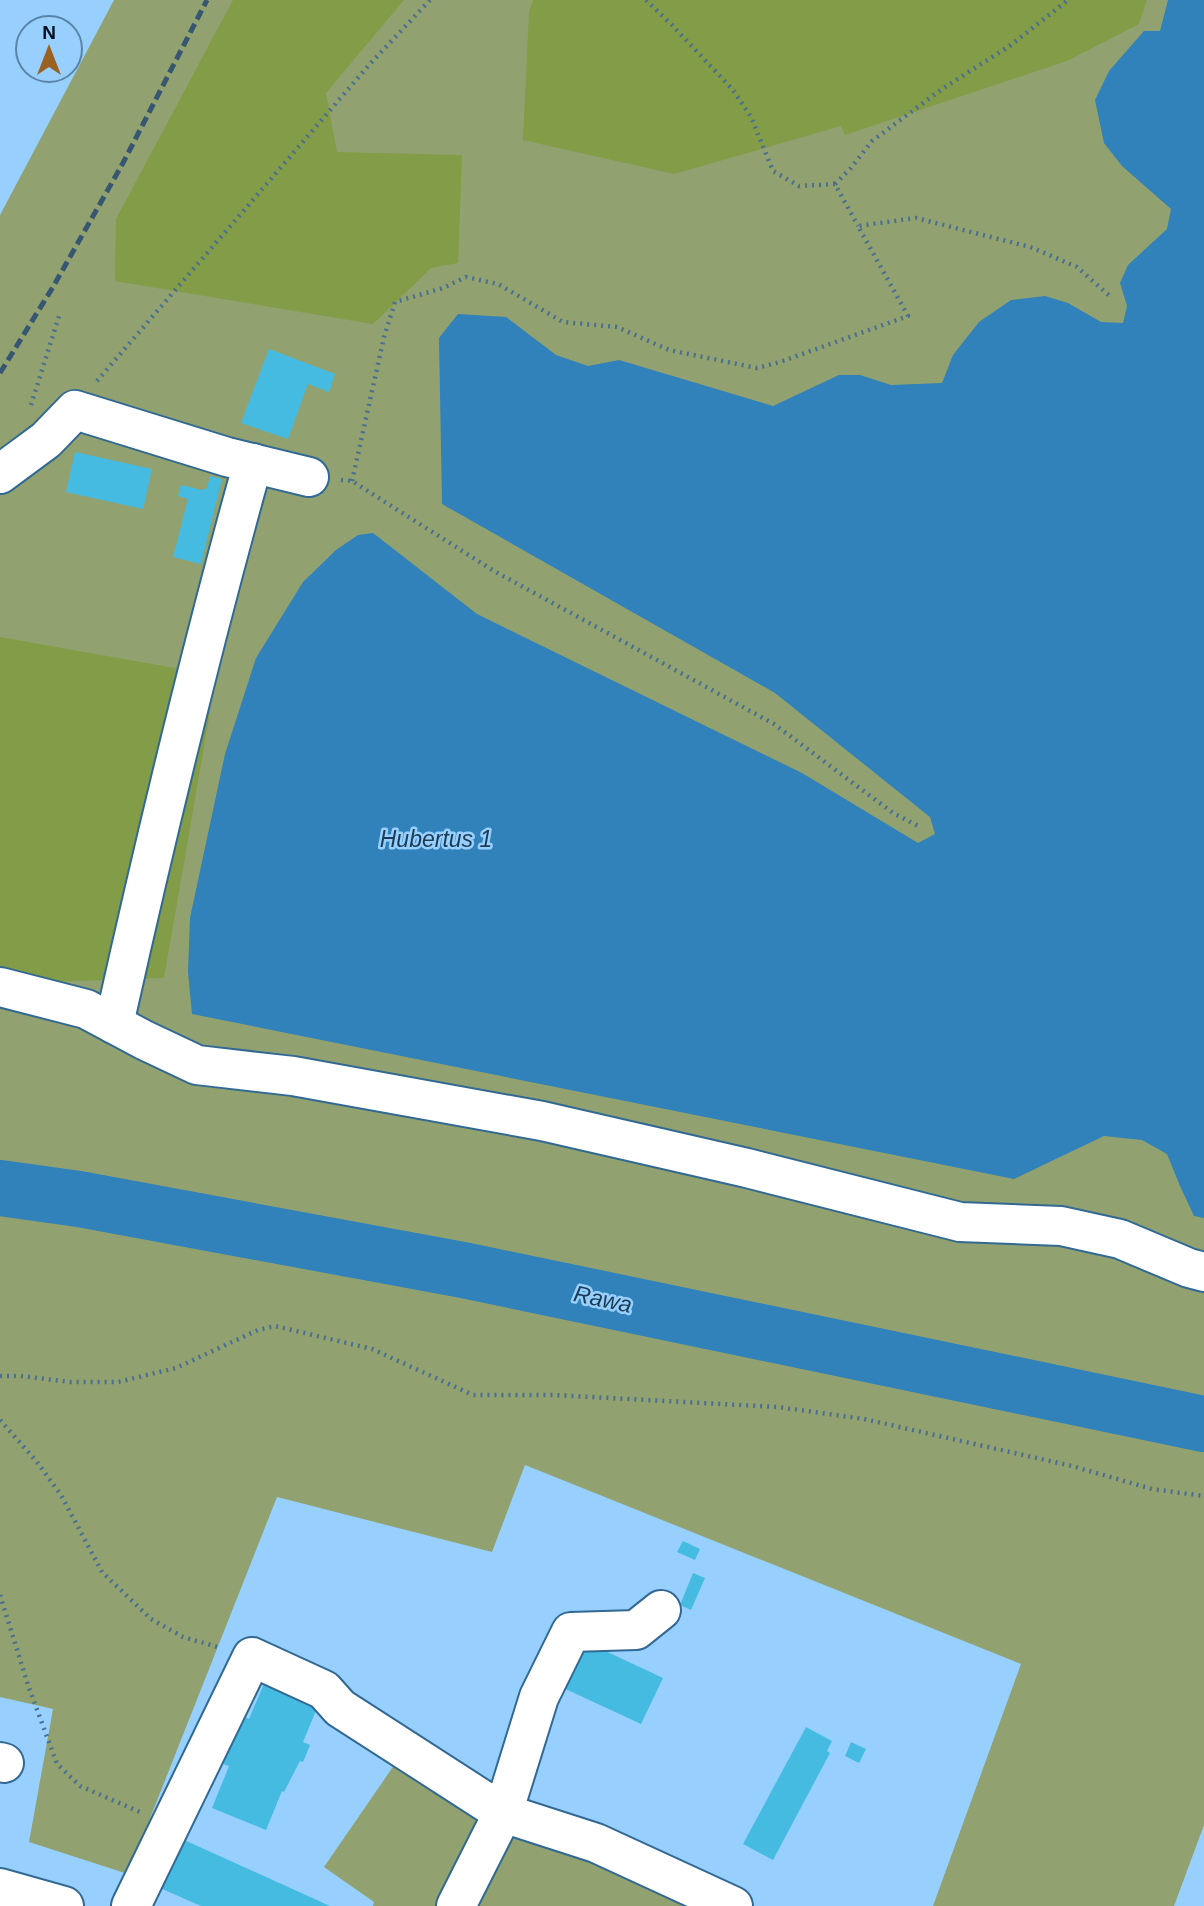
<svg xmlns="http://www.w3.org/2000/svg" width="1204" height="1906" font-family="Helvetica,sans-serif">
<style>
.green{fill:#91a270}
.forest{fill:#839c47}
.water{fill:#3181ba}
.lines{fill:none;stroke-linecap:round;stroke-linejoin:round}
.river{stroke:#3181ba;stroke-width:56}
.building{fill:#46bbe1}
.minor-casing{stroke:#326993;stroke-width:42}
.path{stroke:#4b6f8e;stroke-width:4.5;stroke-dasharray:2 5;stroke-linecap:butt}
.minor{stroke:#fff;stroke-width:38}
.rail{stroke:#375671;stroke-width:5;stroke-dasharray:10 5;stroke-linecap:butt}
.labels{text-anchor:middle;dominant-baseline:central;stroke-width:5;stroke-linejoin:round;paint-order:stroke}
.water-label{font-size:23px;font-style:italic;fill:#1b3c54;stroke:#97d0ff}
</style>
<rect width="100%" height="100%" fill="#97d0ff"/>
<g class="green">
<path d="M114,0H1204V1411L410,1247L0,1176V215Z"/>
<path d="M0,1200L249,1241L406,1272L1011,1399L1204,1436V1825L1174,1906H933L1021,1664L525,1465L492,1552L277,1497L128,1874L29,1842L53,1709L0,1697Z"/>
<path d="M397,1761L749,1906H373L374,1902L324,1867Z"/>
</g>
<g class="forest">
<path d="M233,0H404L326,93L337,152L462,155L458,263L431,268L373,324L115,281L116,219Z"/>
<path d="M533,0H1147L1139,24L1067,61L845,135L841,126L674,174L523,140L529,12Z"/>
<path d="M0,637L214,675L209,718L164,978L17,983L0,975Z"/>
</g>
<path class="water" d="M1168,0H1204V1218L1194,1216L1180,1186L1167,1154L1142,1140L1104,1136L1014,1179L192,1014L188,972L190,918L225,754L256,658L303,582L336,550L358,535L373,533L477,614L802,773L918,843L935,834L930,817L775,693L442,504L439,338L458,314L506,317L556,355L588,366L619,360L773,406L839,375H860L891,385L942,383L953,355L979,322L1011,300L1045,296L1068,303L1101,322L1123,323L1127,306L1120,283L1128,265L1167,229L1171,209L1122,166L1104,143L1095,100L1109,71L1144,31H1160Z"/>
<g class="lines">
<path class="river" d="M0,1188L79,1199L463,1270L1204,1424"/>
</g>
<g class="building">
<path d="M269,349L335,374L329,392L308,384L288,439L241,423Z"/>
<path d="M75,452L152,469L143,509L66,492Z"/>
<path d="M210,476L222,479L201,564L173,557L188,499L178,496L181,485L202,490L207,488Z"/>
<path d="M683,1541L700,1549L695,1560L677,1552Z"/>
<path d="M693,1573L705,1578L691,1610L680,1605Z"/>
<path d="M580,1639L663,1678L641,1724L559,1686Z"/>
<path d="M266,1679L320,1701L303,1742L310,1745L303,1762L300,1761L284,1792L282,1791L266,1830L212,1808L229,1766L223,1764L242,1716L249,1719Z"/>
<path d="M806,1727L832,1741L827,1751L830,1753L773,1860L743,1844Z"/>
<path d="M851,1742L866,1749L859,1763L845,1756Z"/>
<path d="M182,1839L330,1906H201L160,1888Z"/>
</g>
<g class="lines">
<defs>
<g id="minor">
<path d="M0,474L46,440L75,410L227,457L309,477"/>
<path d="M0,987L86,1009L144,1040L197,1065L293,1076L542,1121L747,1168L960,1222L1061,1226L1120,1239L1189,1268L1204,1272"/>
<path d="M114,1024C156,836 201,649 253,463"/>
<path d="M0,1762L4,1763"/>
<path d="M0,1888L64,1906"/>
<path d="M131,1906L252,1657L324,1690L340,1708L503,1813L539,1697L571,1632L636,1630L661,1610"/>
<path d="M456,1906L503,1813L596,1843L733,1906"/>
</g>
</defs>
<use href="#minor" class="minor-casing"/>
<g class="path">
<path d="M646,0L672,25L733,90L751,117L773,171L799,186L835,184L858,226"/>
<path d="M835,184L850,169L872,141L942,89L1011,45L1068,0"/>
<path d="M97,381L369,65L430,0"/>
<path d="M31,405L60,313"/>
<path d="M341,480L352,481L494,571L774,724L893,813L918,826"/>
<path d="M352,481L384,337L395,302L443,288L466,277L498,284L563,322L617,327L669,350L757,368L780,362L908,316L858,226L916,218L1030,247L1077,267L1112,298"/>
<path d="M0,1376H21L70,1382H118L176,1368L258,1330L275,1326L372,1349L473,1395H554L778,1407L864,1419L1072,1466L1152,1489L1204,1496"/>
<path d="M0,1420L37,1462L61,1495L102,1572L151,1619L183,1637L221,1648"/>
<path d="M0,1595L28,1685L57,1764L80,1786L140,1812"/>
</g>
<use href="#minor" class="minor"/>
<path class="rail" d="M0,373L53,287L123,163L207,0"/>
</g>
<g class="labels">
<g class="water-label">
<text x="436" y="839">Hubertus 1</text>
<text transform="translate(603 1299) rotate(12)">Rawa</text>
</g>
</g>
<g transform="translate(49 49)"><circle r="33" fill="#97d0ff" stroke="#5b83a5" stroke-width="2"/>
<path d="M0-5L12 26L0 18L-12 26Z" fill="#9b6121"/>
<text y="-10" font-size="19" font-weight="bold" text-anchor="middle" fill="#000f1f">N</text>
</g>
</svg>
